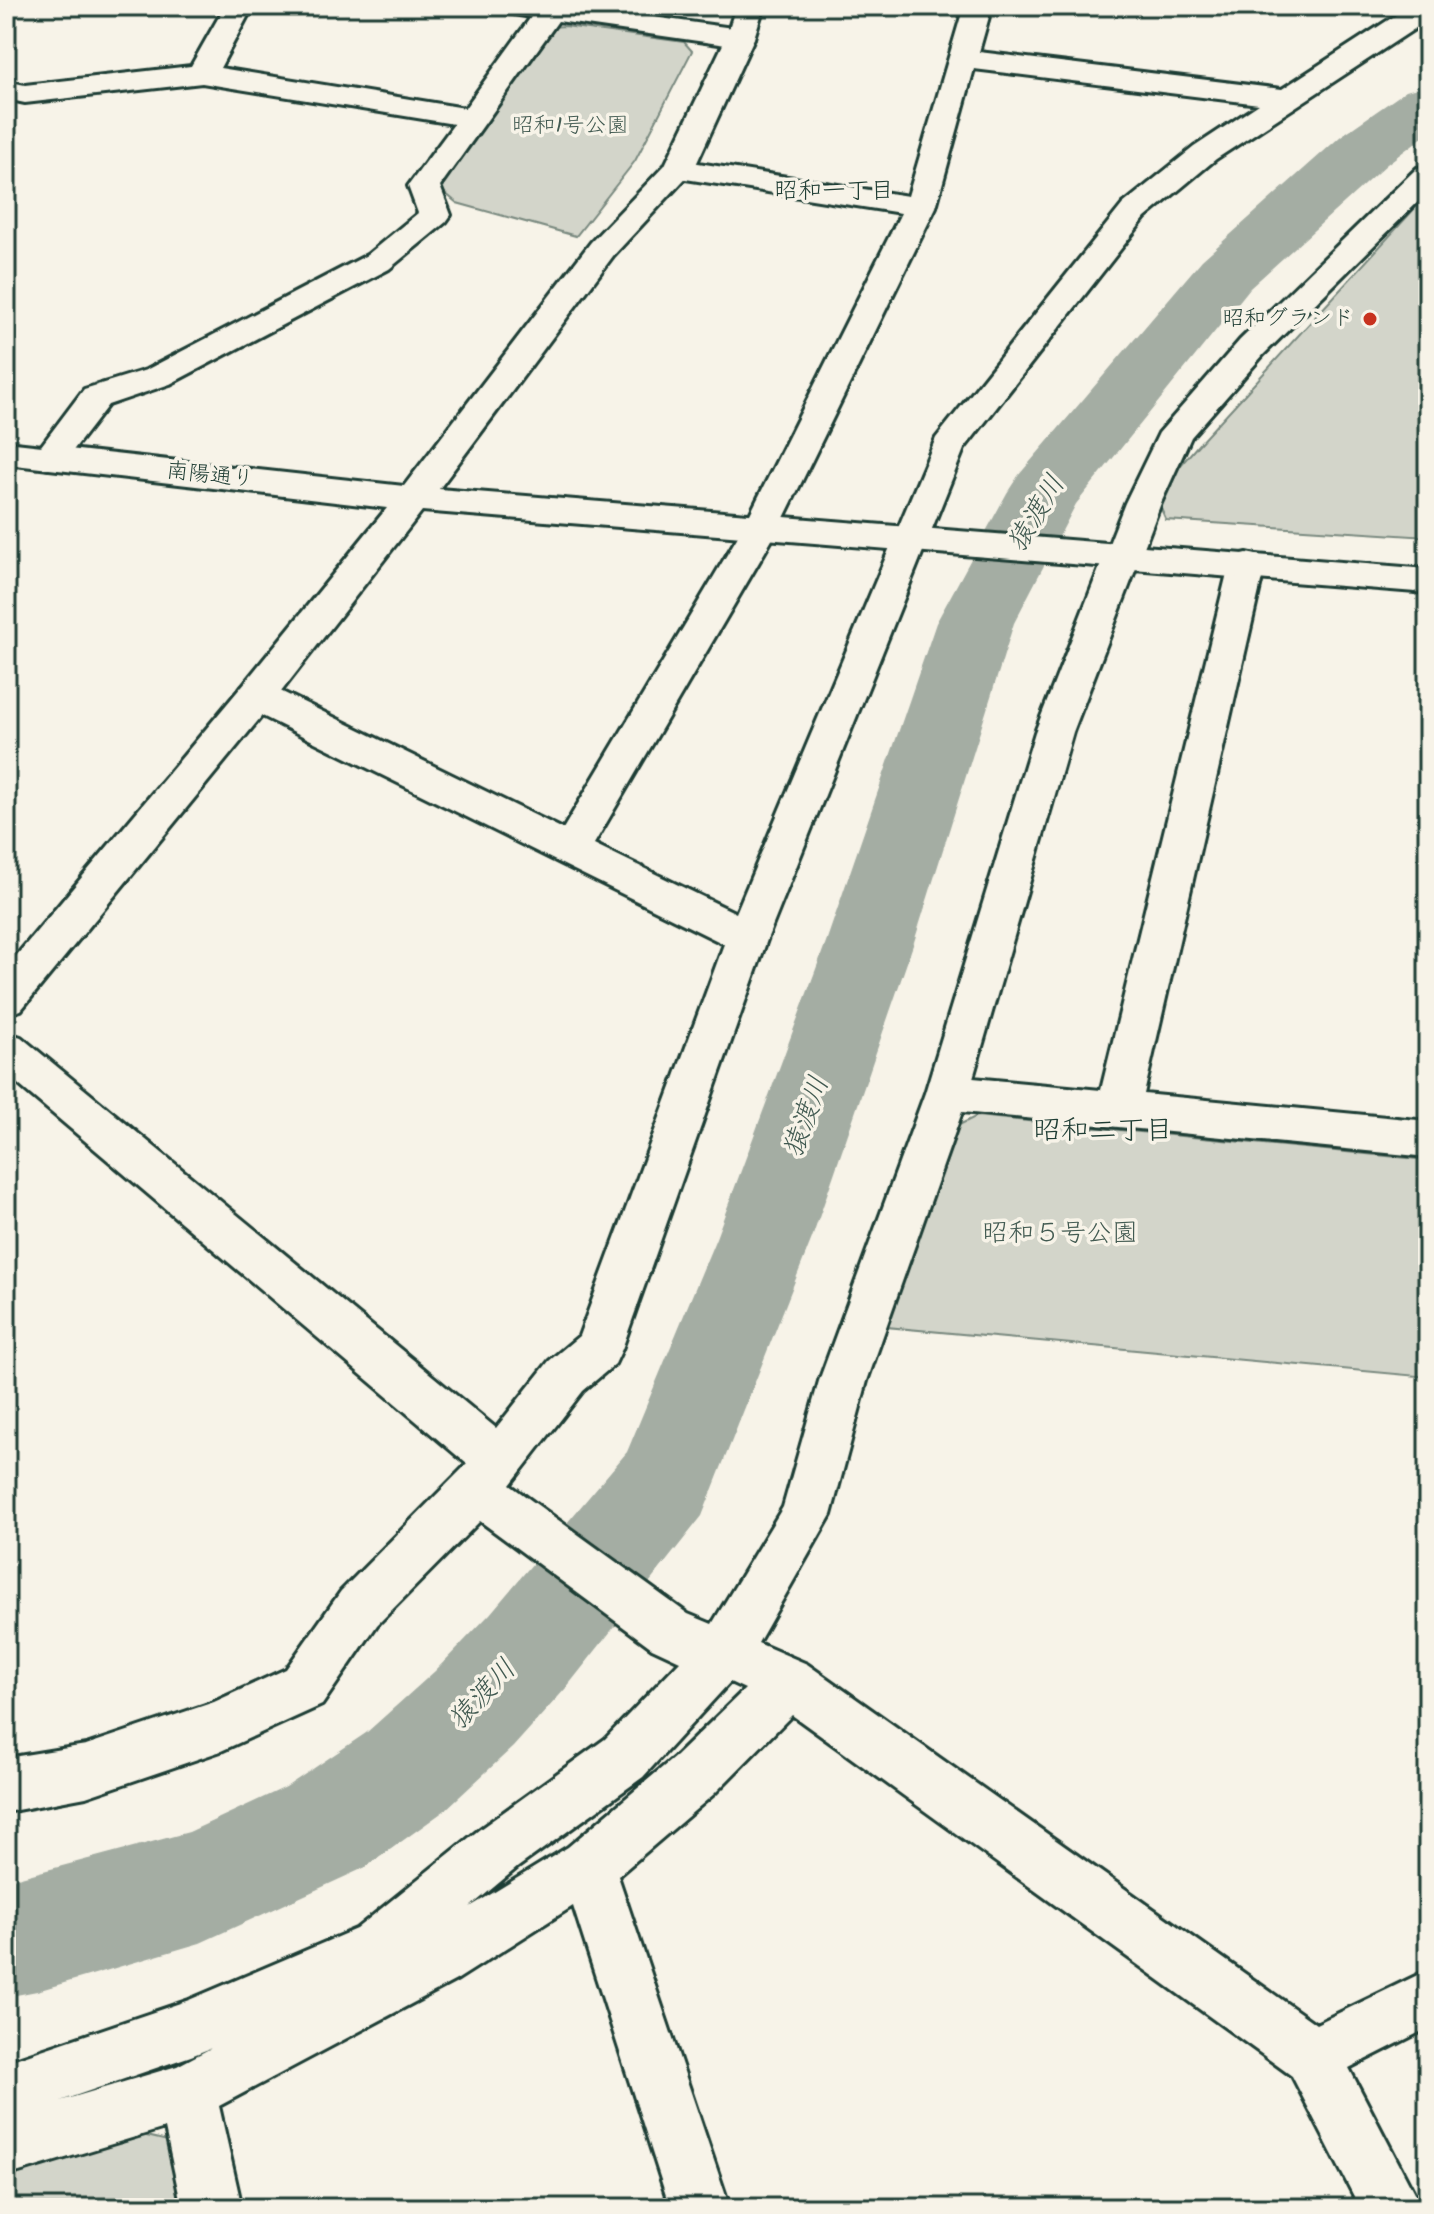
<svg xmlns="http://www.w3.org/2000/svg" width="1434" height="2214" font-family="Kalam,'Klee One',sans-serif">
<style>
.green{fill:#d3d5ca;stroke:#79897f;stroke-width:2}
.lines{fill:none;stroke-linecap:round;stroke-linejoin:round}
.river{fill:#a4ada3;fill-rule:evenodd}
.street-casing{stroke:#1f3d34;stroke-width:6}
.secondary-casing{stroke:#1f3d34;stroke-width:6}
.street{fill:#f7f3e8;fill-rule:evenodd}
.secondary{fill:#f7f3e8;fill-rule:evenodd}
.shaded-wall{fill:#83877f;stroke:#1f3d34;stroke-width:2}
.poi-dot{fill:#c8321e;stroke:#f7f3e8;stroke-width:3}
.labels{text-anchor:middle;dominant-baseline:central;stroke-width:7;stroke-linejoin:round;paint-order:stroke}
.far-park-label{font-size:22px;fill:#435b52;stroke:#f7f3e8}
.far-poi-label{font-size:22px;fill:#1f3d34;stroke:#f7f3e8;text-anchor:end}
.far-street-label{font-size:22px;fill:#1f3d34;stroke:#f7f3e8}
.far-neighbourhood-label{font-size:24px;fill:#1f3d34;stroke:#f7f3e8}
.park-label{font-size:26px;fill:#435b52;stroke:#f7f3e8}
.water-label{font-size:28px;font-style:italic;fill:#405950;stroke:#f7f3e8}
.neighbourhood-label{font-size:28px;fill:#1f3d34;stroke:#f7f3e8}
</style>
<rect width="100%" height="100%" fill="#f7f3e8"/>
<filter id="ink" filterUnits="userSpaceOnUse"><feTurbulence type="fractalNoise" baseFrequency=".0125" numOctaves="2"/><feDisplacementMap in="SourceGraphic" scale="16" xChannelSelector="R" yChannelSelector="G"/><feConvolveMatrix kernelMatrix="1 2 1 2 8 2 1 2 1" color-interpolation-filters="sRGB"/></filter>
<g filter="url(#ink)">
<g class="green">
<path d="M565,26L684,42L692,51L635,161L576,236L457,203L439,188L551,27Z"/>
<path d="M1428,194V537L1166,520L1155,495L1198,445Z"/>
<path d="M977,1116L1428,1160V1377L887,1327L957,1126Z"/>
<path d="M125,2131L168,2141L183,2208H6V2169Z"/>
</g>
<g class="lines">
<path class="river" d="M1428,85V133L1387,164L1250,288L1076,504L1014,623L914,942L812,1238L702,1516L566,1688L513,1747L444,1811L366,1867L200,1943L37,1991L6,1997V1881L189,1832L286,1787L366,1733L435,1671L490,1614L627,1452L716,1238L826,942L936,623L1007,493L1018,476L1202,260L1341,136L1406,91Z"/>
<defs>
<g id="street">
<path d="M225,6H253L220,68L465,108L531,17L502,12L498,6H573L740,29L750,32L754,38L750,44L740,47L558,21L440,186L451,215L446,222L389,269L170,384L108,405L61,466L49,469L37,466L32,458L84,389L146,370L367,255L418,213L408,186L454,124L202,83L25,103L6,99V81L25,85L191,66Z"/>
<path d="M964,6H992L979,52L1282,89L1410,6H1428V20L1216,159L1145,218L964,449L768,937L622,1349L615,1364L583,1391L510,1485L688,1614L712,1624L783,1507L819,1381L925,1093L1035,732L1125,503L1159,433L1240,340L1417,168L1428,166V192L1264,354L1191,437L1161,503L1073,732L973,1078L1101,1090L1229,565L1234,556L1247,553L1260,556L1265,565L1144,1094L1428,1121V1157L962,1112L867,1381L831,1515L758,1643L807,1664L1316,2024L1428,1970V2028L1349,2068L1422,2208H1360L1292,2076L792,1715L714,1794L618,1876L730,2208H670L573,1906L458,1979L219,2106L242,2208H182L165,2128L6,2176V2062L189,2000L356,1929L480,1829L605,1739L680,1661L652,1648L480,1521L377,1625L322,1705L221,1751L86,1797L6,1812V1758L86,1745L214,1702L286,1669L341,1591L467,1464L6,1074V1032L21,1037L496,1428L549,1361L579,1336L724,944L242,706L237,696L242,686L256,682L270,686L563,829L744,526L901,213L679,178L668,176L664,169L668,162L679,160L908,196ZM974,69L1259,104L1194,147L1123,204L936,438L736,913L594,844L780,526L936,207ZM730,1682L745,1689L676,1756L568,1847L470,1907L518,1867L643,1777ZM211,2048L177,2066L60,2101L191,2056Z"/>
</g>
<path id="secondary" d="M736,6H764L754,38L694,169L613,256L439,489L1428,569V593L422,511L270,706L21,1010L6,1015V968L242,686L387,508L6,464V442L404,486L591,242L665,165L726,38Z"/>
</defs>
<use href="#street" class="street-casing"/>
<use href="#secondary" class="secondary-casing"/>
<use href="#street" class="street"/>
<use href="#secondary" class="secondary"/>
</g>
<path class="shaded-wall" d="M6,1686L16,1718L6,1720Z"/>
</g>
<circle class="poi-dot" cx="1370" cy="319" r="8"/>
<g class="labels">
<g class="far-park-label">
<text x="570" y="126">昭和1号公園</text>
</g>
<g class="far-poi-label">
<text x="1354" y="319">昭和グランド</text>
</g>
<g class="far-street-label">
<text transform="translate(210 476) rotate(6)">南陽通り</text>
</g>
<g class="far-neighbourhood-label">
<text x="834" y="191">昭和一丁目</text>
</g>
<g class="park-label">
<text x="1060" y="1234">昭和５号公園</text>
</g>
<g class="water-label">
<text transform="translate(1037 514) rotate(-59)">猿渡川</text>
<text transform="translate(807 1117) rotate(-70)">猿渡川</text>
<text transform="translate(483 1695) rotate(-47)">猿渡川</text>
</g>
<g class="neighbourhood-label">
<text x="1103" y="1131">昭和二丁目</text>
</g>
</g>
<rect width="1434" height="2214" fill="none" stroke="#f7f3e8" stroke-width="32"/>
<rect x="16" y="16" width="1402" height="2182" fill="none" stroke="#1f3d34" stroke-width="3" filter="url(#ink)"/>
</svg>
